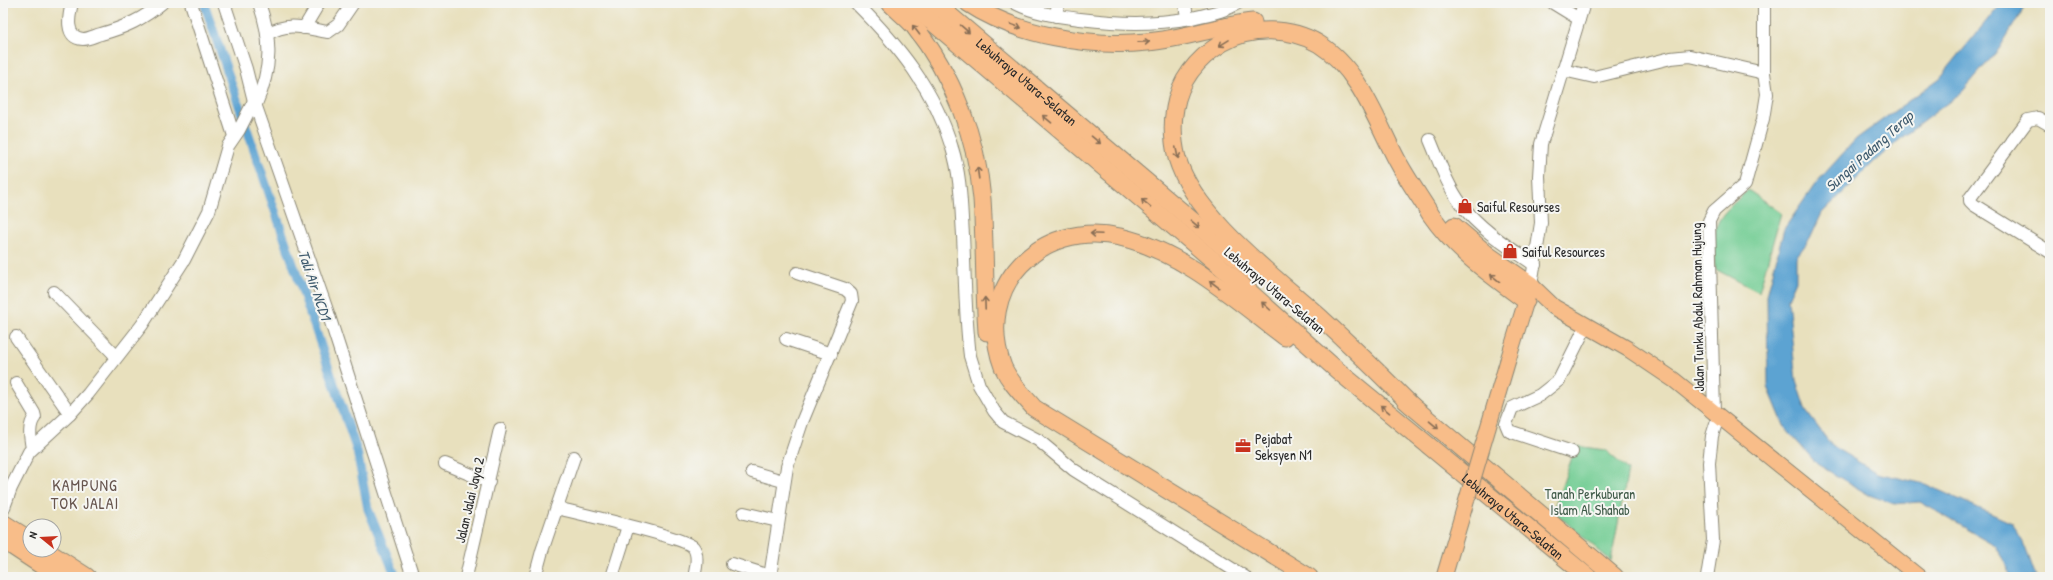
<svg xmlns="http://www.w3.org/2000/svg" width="2053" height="580" font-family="'Patrick Hand',sans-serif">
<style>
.green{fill:#73cd94;stroke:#4f7c60}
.water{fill:#5ca3d2;stroke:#44677e}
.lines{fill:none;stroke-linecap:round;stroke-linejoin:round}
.canal{stroke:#5ca3d2;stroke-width:9}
.minor-casing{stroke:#8a8674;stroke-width:14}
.major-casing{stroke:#8a8674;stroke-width:17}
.highway-casing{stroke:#8a8674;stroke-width:19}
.minor{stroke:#fff;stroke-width:12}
.major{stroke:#f8bd89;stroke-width:15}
.highway{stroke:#f8bd89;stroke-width:17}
.major-bridge-casing{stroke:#8a8674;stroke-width:17;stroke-linecap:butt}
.major-bridge{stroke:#f8bd89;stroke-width:15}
.oneway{stroke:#876d55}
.labels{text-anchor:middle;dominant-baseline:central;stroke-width:4;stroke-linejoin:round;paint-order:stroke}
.street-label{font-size:14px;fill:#2b2b2b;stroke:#f6f6f2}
.poi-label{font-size:14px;fill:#2b2b2b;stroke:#f6f6f2;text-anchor:start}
.park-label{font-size:14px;fill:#415c4a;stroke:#f6f6f2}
.water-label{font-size:15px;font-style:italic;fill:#3f5b6e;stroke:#f6f6f2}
.quarter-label{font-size:16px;letter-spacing:1px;fill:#67554e;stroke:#f6f6f2}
</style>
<rect width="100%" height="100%" fill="#f6f6f2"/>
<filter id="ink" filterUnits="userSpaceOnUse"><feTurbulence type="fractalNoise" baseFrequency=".025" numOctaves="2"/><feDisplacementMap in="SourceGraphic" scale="8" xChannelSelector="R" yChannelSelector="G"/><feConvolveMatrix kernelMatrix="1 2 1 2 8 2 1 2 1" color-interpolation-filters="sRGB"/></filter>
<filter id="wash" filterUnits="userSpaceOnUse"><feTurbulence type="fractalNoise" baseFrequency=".012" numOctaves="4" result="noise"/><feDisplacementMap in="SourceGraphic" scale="16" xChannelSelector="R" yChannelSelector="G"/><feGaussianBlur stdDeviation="0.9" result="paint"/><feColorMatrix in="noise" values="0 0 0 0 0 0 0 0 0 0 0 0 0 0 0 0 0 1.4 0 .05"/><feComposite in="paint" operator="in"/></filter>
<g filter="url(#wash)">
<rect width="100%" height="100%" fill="#e8e0bd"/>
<g class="green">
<path d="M1748,190L1781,213L1759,292L1715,269C1713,221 1713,222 1748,190Z"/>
<path d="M1576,446L1605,450L1628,470L1611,561L1553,511Z"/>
</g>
<path class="water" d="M2001,3H2027L1999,49L1962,92L1905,135L1875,161L1822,213L1810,239L1796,257V281L1788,299L1796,381L1806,411L1832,446L1877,473L1925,484L2012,523L2024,543L2036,577H2009L2007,564L1995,545L1920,502L1894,504L1869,495L1817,464L1785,428L1768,387L1767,295L1784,229L1816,183L1856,139L1940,78Z"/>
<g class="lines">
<path class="canal" d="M204,3L357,451L368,509L396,577"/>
</g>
</g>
<g filter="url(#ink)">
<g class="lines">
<defs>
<g id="minor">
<path d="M72,3C69,15 64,38 83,39C89,39 96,35 101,34C126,27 143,19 162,3"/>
<path d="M191,3L234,136"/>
<path d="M224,3L246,69L254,101L329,316L413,577"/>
<path d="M856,3C898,45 935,90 952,148C961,176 961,206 963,235C965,275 965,316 970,356L979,385L994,411L1003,422L1038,440L1074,470L1245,577"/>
<path d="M1015,3C1036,14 1057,16 1080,19C1123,24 1149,25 1192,18C1208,14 1223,12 1238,3"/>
<path d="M1185,3L1187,18"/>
<path d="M1553,3L1579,19"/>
<path d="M1056,16L1058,3"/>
<path d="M304,28L319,3"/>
<path d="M267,34C290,21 304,28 328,32L338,25L353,3"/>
<path d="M1563,70L1594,77L1671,58L1690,56L1764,73"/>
<path d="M256,104C272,68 272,40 259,3"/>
<path d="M2050,125L2038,118L2028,120L1970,198V201L1974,205L2050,252"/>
<path d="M1430,140C1439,161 1447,185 1461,204C1479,229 1510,248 1535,265"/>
<path d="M1531,285L1541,223L1539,176L1541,144L1584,3"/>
<path d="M54,292L116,356"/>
<path d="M16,337L70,414"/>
<path d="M786,339L831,354"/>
<path d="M16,383L34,413L35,417C28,425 30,438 32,448"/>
<path d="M1714,413L1709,221L1714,211L1745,184L1763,119L1767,94L1764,73V3"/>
<path d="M1572,452L1509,431L1506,424L1512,408L1540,395L1559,380L1586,326"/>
<path d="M445,464L489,482"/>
<path d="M752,472L783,481"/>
<path d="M557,508C576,513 684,537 693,547C699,554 696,569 694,577"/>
<path d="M3,510L11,488L29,452L70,414L88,394L142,325L184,260L209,211L228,146L239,130L254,101"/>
<path d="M744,513L778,521"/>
<path d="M732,564L770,576"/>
<path d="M466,577L500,429"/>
<path d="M535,577L542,551L574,457"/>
<path d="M612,577L628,526"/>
<path d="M770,577L787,467L802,422L852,301L851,294L845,289L797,273"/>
<path d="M1707,577L1713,540L1709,463L1712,436L1718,417"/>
</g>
<path id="major" d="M1508,360L1531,285L1554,307L1628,349L1674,380L1919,577"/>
<g id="highway">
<path d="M890,3C898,11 907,18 914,26C952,74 977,138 982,199C985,243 984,287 987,332"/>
<path id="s1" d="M910,3L1226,271L1337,370L1588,577"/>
<path id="s2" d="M935,3L1253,272"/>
<path d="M968,3C1016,35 1090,48 1147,42C1183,39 1217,26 1253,22"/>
<path d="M1454,226L1488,255L1531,285"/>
<path d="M1285,337C1236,300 1182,251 1120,237C1040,219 973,287 1003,367C1010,383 1023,395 1034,408L1309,577"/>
<path d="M1405,400L1615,577"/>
<path d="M1412,406C1383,377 1354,348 1323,320C1277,278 1195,219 1177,158C1173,142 1172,124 1175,108C1180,79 1198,58 1222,43C1250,26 1291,27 1319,44C1359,69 1376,120 1397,160C1407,179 1420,197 1431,215C1455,250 1492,276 1526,301"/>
<path d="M3,523L30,540"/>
<path d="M3,540L59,577"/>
<path d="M45,550L87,577"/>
</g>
</defs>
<use href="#minor" class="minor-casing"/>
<use href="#major" class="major-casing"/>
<use href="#highway" class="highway-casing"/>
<use href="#minor" class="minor"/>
<use href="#major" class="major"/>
<use href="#highway" class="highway"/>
<defs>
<path id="major-bridge" d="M1444,577L1508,360"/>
</defs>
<use href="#major-bridge" class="major-bridge-casing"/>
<use href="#major-bridge" class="major-bridge"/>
</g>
<defs><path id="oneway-shaft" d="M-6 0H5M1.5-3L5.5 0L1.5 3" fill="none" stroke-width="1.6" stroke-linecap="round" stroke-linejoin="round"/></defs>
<g class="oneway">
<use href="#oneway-shaft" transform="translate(1016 26) rotate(20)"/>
<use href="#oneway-shaft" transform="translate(965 29) rotate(41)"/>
<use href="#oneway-shaft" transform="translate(916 30) rotate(-127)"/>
<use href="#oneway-shaft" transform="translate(1144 42) rotate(-3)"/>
<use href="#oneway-shaft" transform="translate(1224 43) rotate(148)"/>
<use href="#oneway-shaft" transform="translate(1047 119) rotate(-140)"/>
<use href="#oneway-shaft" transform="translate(1096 140) rotate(40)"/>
<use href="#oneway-shaft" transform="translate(1177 153) rotate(78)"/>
<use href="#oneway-shaft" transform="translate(978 173) rotate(-98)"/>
<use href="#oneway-shaft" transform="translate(1146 203) rotate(-140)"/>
<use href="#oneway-shaft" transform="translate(1195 224) rotate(40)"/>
<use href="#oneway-shaft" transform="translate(1096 234) rotate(-177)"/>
<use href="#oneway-shaft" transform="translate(1495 278) rotate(-141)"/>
<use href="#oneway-shaft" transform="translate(1214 284) rotate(-143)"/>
<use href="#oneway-shaft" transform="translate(985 303) rotate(-92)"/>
<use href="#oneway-shaft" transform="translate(1266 306) rotate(-138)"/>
<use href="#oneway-shaft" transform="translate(1385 409) rotate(-140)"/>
<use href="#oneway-shaft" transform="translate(1434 425) rotate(40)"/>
</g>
</g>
<defs>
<symbol id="shop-bare" viewBox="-9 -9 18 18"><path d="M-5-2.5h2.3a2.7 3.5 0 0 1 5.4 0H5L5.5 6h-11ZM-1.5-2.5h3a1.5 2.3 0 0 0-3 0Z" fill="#c8321e" stroke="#f6f6f2" stroke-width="2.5" paint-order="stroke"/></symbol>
<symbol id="office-bare" viewBox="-9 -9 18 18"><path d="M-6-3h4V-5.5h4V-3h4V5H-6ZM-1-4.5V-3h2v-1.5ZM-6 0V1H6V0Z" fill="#c8321e" stroke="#f6f6f2" stroke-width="2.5" paint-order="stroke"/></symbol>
</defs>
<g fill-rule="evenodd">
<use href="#shop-bare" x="1454" y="195" width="22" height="22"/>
<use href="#shop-bare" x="1499" y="240" width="22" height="22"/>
<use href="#office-bare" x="1232" y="435" width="22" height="22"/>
</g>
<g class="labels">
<g class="street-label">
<text stroke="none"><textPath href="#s2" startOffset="121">Lebuhraya Utara–Selatan</textPath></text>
<text transform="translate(1275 290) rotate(40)">Lebuhraya Utara–Selatan</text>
<text transform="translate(1697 307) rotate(-91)">Jalan Tunku Abdul Rahman Hujung</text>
<text transform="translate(469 500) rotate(-77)">Jalan Jalai Jaya 2</text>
<text stroke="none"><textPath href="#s1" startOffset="792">Lebuhraya Utara–Selatan</textPath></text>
</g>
<g class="poi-label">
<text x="1477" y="206">Saiful Resourses</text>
<text x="1522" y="251">Saiful Resources</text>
<text x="1255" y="438">Pejabat<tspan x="1255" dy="16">Seksyen N1</tspan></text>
</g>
<g class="park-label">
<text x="1590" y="493">Tanah Perkuburan<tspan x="1590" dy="16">Islam Al Shahab</tspan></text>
</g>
<g class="water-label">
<text transform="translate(1869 151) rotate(-42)">Sungai Padang Terap</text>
<text transform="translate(315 285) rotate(71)">Tali Air NCD1</text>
</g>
<g class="quarter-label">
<text x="85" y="485">KAMPUNG<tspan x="85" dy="18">TOK JALAI</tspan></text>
</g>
</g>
<rect width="2053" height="580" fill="none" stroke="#f6f6f2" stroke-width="16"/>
<g transform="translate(42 538) rotate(288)"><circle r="19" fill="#f6f6f2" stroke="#a5a5a2"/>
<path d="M0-3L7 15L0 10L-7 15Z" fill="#c8321e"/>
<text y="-6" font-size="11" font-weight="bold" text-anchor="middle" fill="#2b2b2b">N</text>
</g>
</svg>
